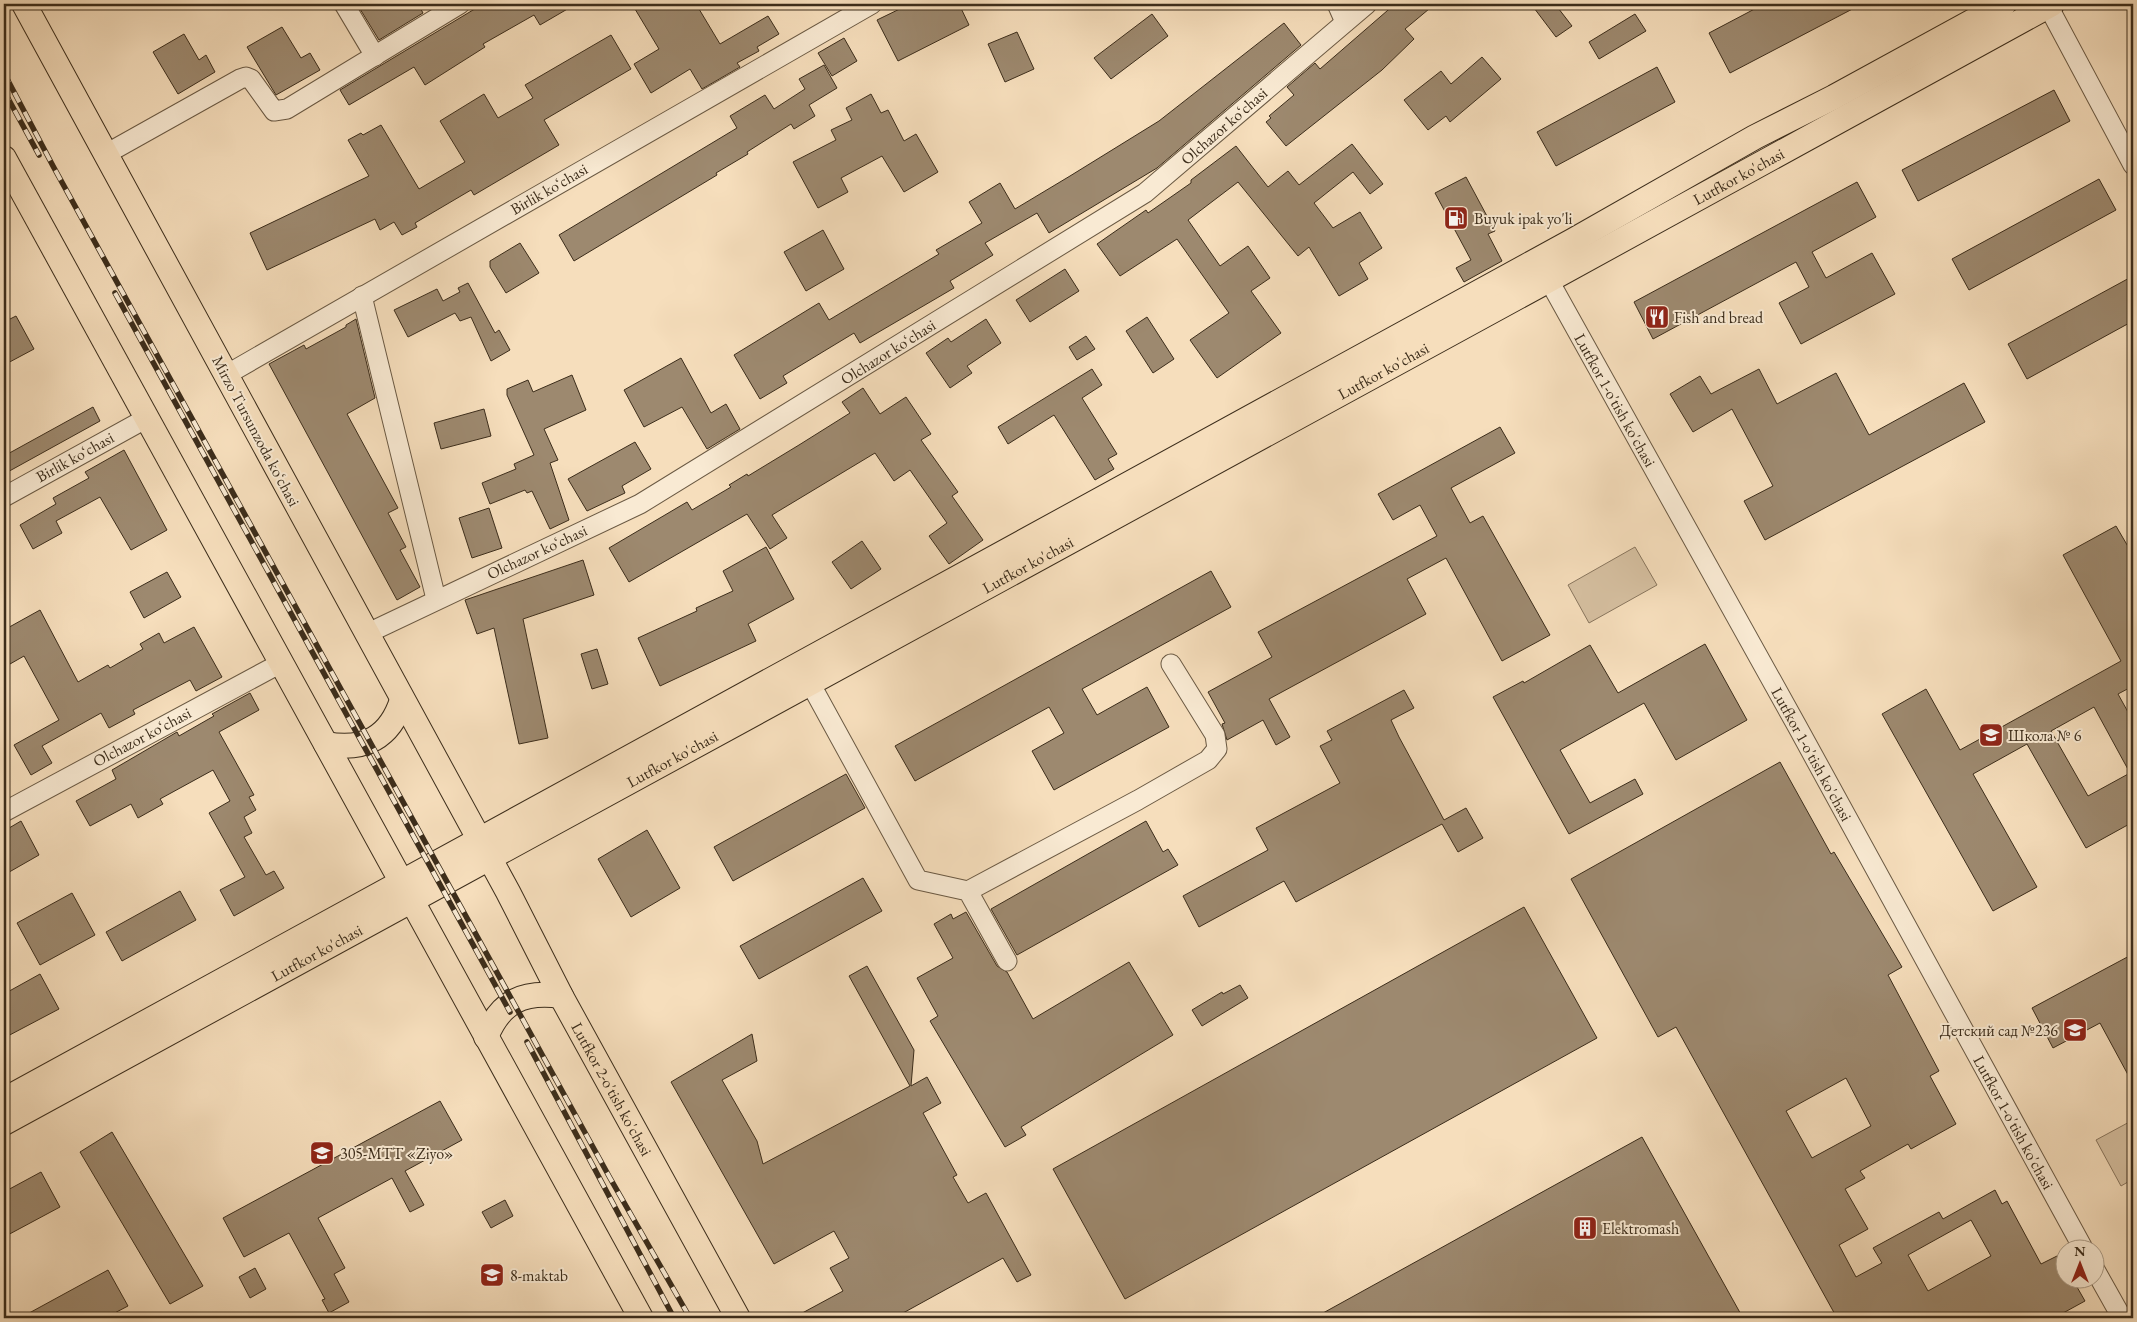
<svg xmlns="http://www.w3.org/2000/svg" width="2137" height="1322" font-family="'EB Garamond',serif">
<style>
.green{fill:#d6c0a1;stroke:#89765e}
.building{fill:#9d896f;stroke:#3c2d1b;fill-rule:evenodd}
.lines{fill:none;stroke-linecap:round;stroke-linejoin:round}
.minor-casing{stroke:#6a5943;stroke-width:21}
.major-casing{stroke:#3c2d1b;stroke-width:26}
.minor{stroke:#f9ead3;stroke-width:19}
.major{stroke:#f6debc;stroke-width:24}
.rail-casing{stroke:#3c2d1b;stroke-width:5.5}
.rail{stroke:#f9ead3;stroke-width:4;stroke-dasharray:11;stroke-linecap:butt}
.labels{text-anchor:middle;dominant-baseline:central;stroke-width:4;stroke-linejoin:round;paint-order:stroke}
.street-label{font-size:16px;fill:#3c2d1b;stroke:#f9ead3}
.poi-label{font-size:16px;fill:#3c2d1b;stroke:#f9ead3;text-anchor:start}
</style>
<rect width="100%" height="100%" fill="#f6debc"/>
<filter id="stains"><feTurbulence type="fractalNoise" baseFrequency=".004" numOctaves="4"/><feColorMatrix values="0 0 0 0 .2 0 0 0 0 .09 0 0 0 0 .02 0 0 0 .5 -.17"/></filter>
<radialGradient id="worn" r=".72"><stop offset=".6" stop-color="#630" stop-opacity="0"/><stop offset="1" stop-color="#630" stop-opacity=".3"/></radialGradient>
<g class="green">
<path d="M1635,547L1657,585L1589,623L1568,585Z"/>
<path d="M2133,1120V1179L2121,1186L2096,1140Z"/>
</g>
<g class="building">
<path d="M357,4H418L423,13L379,40Z"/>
<path d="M483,4H576L540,25L534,15L483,44L485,47L425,85L414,67L349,105L340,90Z"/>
<path d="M632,4H696L720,44L768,16L779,34L757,47L759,51L737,63L740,67L702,89L690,69L651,93L634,64L659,49Z"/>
<path d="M910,4H959L969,25L898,61L877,20Z"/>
<path d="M1395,4H1435L1405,29L1414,39L1382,70L1286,146L1266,122L1271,118L1269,116L1294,95L1287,87L1315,63L1320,69Z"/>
<path d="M1531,4H1555L1572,26L1556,37Z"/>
<path d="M1764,4H1862L1730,73L1709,33Z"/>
<path d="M1152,14L1168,36L1111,79L1094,58Z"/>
<path d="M1635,14L1646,31L1599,59L1589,42Z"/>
<path d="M1284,23L1301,45L1157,168L1049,233L1037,213L985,243L993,255L950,281L954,288L860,343L854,333L783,376L787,383L760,399L734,355L819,303L829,320L939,254L936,250L982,223L969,202L1000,183L1015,209L1070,176L1159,121Z"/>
<path d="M282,27L301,58L310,53L320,70L276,95L247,47Z"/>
<path d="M1017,32L1034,69L1005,82L988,44Z"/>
<path d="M184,34L199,60L206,55L215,72L178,94L153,52Z"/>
<path d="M611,35L631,69L544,120L559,145L474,195L471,190L415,223L417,227L402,235L394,222L380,230L375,219L267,270L250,233L369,176L348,140L361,133L363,135L381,125L419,189L465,162L440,121L484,94L498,118L533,98L525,85Z"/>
<path d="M844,38L857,61L832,76L818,53Z"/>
<path d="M1482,57L1501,79L1450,122L1446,116L1428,130L1404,100L1441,71L1451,84Z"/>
<path d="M824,65L837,88L809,105L815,116L794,129L791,124L747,152L748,154L716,173L717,175L574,261L559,235L737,128L730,116L765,95L774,109L805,89L799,79Z"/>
<path d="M1657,67L1675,102L1556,166L1537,132Z"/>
<path d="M2054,90L2070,121L1918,201L1902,170Z"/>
<path d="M871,94L881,113L888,110L904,141L916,134L938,172L904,192L882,156L841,178L848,192L818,208L793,162L836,140L831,130L852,120L846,108Z"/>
<path d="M1352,144L1383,184L1370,194L1353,172L1314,203L1333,228L1360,212L1382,248L1359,263L1368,279L1339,296L1309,247L1298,256L1238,182L1188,220L1220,266L1248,246L1270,278L1251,291L1281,333L1217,378L1190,340L1229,313L1177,239L1120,276L1097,244L1146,210L1148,213L1191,183V180L1236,146L1268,187L1288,171L1299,185Z"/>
<path d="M1466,177L1495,231L1488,234L1502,261L1464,282L1456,268L1471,260L1435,193Z"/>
<path d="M2099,179L2116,210L1969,290L1952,259Z"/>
<path d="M1857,182L1876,217L1812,252L1826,278L1872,253L1895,294L1801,344L1779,303L1809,287L1796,262L1653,339L1634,302Z"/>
<path d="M823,230L844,269L806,291L784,252Z"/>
<path d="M520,243L539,273L506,293L490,267V261Z"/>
<path d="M1065,269L1079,291L1030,322L1016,300Z"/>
<path d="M2133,276V321L2027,379L2008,344Z"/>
<path d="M468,283L495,333L499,330L510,350L491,361L471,317L460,321L455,313L408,337L394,310L437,289L443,301L460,292L458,288Z"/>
<path d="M16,316L34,349L4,365V322Z"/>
<path d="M1147,317L1174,359L1153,373L1126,331Z"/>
<path d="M356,319L375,398L347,414L398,508L388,513L406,547L400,550L420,587L397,600L269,364L304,345L306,349L346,327V325Z"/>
<path d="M986,319L1001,343L967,366L972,373L950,388L926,353L948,338L951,342Z"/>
<path d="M1086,336L1095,349L1077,360L1069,347Z"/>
<path d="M681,358L711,413L726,404L740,429L707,449L682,407L644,427L624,390Z"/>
<path d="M1092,369L1102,385L1082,398L1117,454L1108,459L1114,469L1095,480L1054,415L1008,444L998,427Z"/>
<path d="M1759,369L1777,404L1836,373L1869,435L1964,383L1985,422L1765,540L1744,501L1773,486L1732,409L1693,432L1670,394L1700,376L1711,394Z"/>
<path d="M572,375L586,410L544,429L558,460L550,463L569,520L550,529L532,491L527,493L525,490L490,504L482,483L516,469L514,464L534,455L507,395V389L528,380L533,392Z"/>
<path d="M863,388L880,414L906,397L931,434L921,440L958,492L952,496L983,540L949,564L929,536L947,523L910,470L894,481L875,453L772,515L787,538L770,549L747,514L629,582L609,548L687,502L692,510L731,487L729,485L747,474L748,476L799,445L850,413L842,402Z"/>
<path d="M93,407L100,421L4,474V456Z"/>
<path d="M484,409L491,436L441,449L434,423Z"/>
<path d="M1500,427L1515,453L1451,488L1470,523L1483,516L1550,635L1502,661L1446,558L1407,579L1426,614L1269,699L1290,737L1276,745L1263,720L1227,740L1222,724L1225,723L1208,692L1272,657L1258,632L1437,536L1420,505L1393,520L1378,494Z"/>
<path d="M635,442L651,469L622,486L625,493L587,511L568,479Z"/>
<path d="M124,450L167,530L131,550L100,497L56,521L62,533L33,549L20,525L56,504L53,498L89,478L85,472Z"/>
<path d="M489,508L502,548L472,558L459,518Z"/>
<path d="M2116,526L2133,555V686L2118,694L2133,721V822L2086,848L2027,744L1973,774L2037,887L1993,911L1882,714L1926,689L1960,750L2121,661L2063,555ZM2094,707L2130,773L2088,796L2051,731Z"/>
<path d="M862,541L881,569L851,589L832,562Z"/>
<path d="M766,547L794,599L748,624L756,641L660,686L638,638L697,611L696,608L733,591L723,571Z"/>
<path d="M583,560L594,595L523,619L548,738L519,744L494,628L477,634L465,600Z"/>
<path d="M1211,571L1231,607L1082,689L1097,715L1147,687L1169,727L1054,790L1032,751L1064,733L1049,707L915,781L895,746Z"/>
<path d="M167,572L181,597L144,618L130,592Z"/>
<path d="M40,610L78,682L108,665L110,668L143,649L140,644L159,633L164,643L194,627L222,677L196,691L190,680L133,710L135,714L109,728L101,713L42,746L52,763L31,775L14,745L59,720L24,656L10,664L4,652V630Z"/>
<path d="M1705,644L1747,720L1676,760L1644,703L1560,750L1590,803L1635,779L1643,794L1569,834L1493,697L1523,681L1524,683L1590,645L1618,693Z"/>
<path d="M597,649L608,684L592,689L581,654Z"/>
<path d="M1404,690L1414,708L1391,720L1399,737L1444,820L1466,808L1483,838L1458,852L1442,824L1296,902L1284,881L1199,927L1183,896L1268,850L1256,828L1340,783L1320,746L1332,740L1327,731Z"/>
<path d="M250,693L259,710L219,732L254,795L249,797L256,810L244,817L252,833L244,837L266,875L274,871L284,888L234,916L220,890L245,877L209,813L230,801L213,770L160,799L163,804L138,818L131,804L90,826L76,801L116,779L112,770L177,732L179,736L214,716L212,714Z"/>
<path d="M1780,762L1831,854L1834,852L1902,967L1888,975L1939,1071L1930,1076L1956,1124L1911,1149L1908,1144L1860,1171L1865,1178L1845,1189L1868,1229L1839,1245L1856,1277L1882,1263L1873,1248L1939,1212L1943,1219L1995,1190L2002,1204L2007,1201L2041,1264L2059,1255L2064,1265V1280H2073L2085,1301L2054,1318H1837L1676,1027L1658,1037L1571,879ZM1846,1078L1871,1126L1812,1158L1786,1111ZM1971,1220L1991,1256L1928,1291L1908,1255Z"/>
<path d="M846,774L865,808L733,881L714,847Z"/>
<path d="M21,821L39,855L4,875V831Z"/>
<path d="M1146,821L1163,852L1168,849L1178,865L1017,955L991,909Z"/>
<path d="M647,830L680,888L631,917L598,859Z"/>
<path d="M863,878L882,911L759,979L740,946Z"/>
<path d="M180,891L196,920L122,961L106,932Z"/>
<path d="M72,893L95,935L40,965L17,923Z"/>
<path d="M1524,907L1597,1038L1125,1299L1053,1169Z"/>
<path d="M966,912L997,966L1007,972L1033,1019L1129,962L1173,1035L1021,1127L1026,1135L1005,1147L930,1021L938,1016L917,978L953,958L934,924L951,914L953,919Z"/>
<path d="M2133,954V1084L2100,1023L2053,1048L2032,1008Z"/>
<path d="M867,966L914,1050L911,1086L927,1077L941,1103L923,1113L957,1175L953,1177L968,1203L986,1193L1031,1275L1017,1282L1003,1258L894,1318H793L843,1291L830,1268L849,1258L834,1231L774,1264L671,1082L752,1034L757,1061L722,1080L757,1141L763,1164L910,1086L849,976Z"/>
<path d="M40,974L59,1009L4,1038V994Z"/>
<path d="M1240,985L1248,998L1202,1026L1192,1010L1222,992L1223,994Z"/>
<path d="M440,1101L462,1140L405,1171L424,1205L410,1212L392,1178L318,1218L345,1268L334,1274L349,1302L329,1313L322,1300L325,1299L289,1233L244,1257L223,1218Z"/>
<path d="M112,1132L203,1286L170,1304L80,1152Z"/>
<path d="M1642,1137L1743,1318H1314Z"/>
<path d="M41,1172L60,1207L4,1237V1192Z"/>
<path d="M505,1200L513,1216L491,1228L482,1212Z"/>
<path d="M255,1268L266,1289L250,1298L239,1277Z"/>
<path d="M108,1270L128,1306L105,1318H20Z"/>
</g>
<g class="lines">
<defs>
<g id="minor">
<path d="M344,4L375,56"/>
<path d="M1337,4L1345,22"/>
<path d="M2047,4L2133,165"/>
<path d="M106,154L240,79L246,77L251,79L274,111L287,109L460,4"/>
<path id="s1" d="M1542,268L1797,726L2084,1250"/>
<path d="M362,296L436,599"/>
<path d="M226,375L872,4"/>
<path d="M4,497L147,418"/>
<path d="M366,634L640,504L1145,193L1367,4"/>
<path d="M804,672L918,880L968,891L1007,961"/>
<path d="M4,812L281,663"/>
<path d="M968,891L1138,800L1208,760L1217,749L1215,735L1171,664"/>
<path d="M2094,1268L2122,1318"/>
</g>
<g id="major">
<path id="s2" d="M24,4L508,892L561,996L738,1318"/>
<path d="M4,158L641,1318"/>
<path d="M326,744C364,751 390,738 402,700"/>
<path d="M486,1037C501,1001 523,991 561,996"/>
<path d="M4,1100L1574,240L1755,137L1834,97L2004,4"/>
<path id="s3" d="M4,1123L1549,280L2052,4"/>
</g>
</defs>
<use href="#minor" class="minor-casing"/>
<use href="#major" class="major-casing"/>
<use href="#minor" class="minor"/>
<use href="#major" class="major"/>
<defs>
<g id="rail">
<path d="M4,73L53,166L610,1178L690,1318"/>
<path d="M4,91L39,155"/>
<path d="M115,293L510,1012"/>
<path d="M527,1042L674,1318"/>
</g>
</defs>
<use href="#rail" class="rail-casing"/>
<use href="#rail" class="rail"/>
</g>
<defs>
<symbol id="fuel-square" viewBox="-11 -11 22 22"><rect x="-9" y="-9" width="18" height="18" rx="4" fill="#8f2418" stroke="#f9ead3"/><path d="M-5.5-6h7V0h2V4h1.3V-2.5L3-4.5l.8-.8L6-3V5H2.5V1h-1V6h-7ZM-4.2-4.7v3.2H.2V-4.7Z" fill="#fff"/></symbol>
<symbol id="restaurant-square" viewBox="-11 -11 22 22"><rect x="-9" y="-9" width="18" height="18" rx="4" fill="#8f2418" stroke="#f9ead3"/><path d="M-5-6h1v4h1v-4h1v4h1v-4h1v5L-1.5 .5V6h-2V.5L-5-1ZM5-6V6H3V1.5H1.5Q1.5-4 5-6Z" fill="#fff"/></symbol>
<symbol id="school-square" viewBox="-11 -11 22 22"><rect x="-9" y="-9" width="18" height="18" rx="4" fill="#8f2418" stroke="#f9ead3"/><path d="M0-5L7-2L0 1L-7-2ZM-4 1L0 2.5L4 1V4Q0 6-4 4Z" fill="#fff"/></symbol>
<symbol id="building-square" viewBox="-11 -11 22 22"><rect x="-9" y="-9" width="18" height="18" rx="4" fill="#8f2418" stroke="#f9ead3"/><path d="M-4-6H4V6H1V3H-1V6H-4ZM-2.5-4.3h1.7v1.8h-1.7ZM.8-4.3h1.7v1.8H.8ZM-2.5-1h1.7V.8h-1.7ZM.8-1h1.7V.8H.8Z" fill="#fff"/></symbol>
</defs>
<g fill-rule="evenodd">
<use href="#fuel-square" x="1442" y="204" width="28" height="28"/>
<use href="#restaurant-square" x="1643" y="303" width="28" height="28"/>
<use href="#school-square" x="1977" y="721" width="28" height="28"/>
<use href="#school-square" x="2061" y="1016" width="28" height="28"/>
<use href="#school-square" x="308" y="1139" width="28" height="28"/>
<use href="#building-square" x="1571" y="1214" width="28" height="28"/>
<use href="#school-square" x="478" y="1261" width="28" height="28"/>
</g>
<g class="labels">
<g class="street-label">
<text transform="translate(1224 126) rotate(-41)">Olchazor koʻchasi</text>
<text stroke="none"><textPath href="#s3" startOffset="1976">Lutfkor ko'chasi</textPath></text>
<text transform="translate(549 189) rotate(-30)">Birlik koʻchasi</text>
<text transform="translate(888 352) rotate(-32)">Olchazor koʻchasi</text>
<text stroke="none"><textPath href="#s3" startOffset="1571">Lutfkor ko'chasi</textPath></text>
<text stroke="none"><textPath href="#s1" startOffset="151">Lutfkor 1-o'tish ko'chasi</textPath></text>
<text transform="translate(256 431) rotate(62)">Mirzo Tursunzoda koʻchasi</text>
<text transform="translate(75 457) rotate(-29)">Birlik koʻchasi</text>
<text transform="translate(537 552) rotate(-25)">Olchazor koʻchasi</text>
<text stroke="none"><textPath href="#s3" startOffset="1166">Lutfkor ko'chasi</textPath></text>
<text transform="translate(142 737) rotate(-28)">Olchazor koʻchasi</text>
<text stroke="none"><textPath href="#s1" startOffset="556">Lutfkor 1-o'tish ko'chasi</textPath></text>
<text stroke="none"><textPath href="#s3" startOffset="761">Lutfkor ko'chasi</textPath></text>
<text stroke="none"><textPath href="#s3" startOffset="356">Lutfkor ko'chasi</textPath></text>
<text stroke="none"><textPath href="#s2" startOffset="1234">Lutfkor 2-o'tish ko'chasi</textPath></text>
<text stroke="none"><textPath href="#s1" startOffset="976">Lutfkor 1-o'tish ko'chasi</textPath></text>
</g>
<g class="poi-label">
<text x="1474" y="218">Buyuk ipak yo'li</text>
<text x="1674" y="317">Fish and bread</text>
<text x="2008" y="735">Школа № 6</text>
<text x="2058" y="1030" text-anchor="end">Детский сад №236</text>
<text x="340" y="1153">305-MTT «Ziyo»</text>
<text x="1602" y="1228">Elektromash</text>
<text x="510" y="1275">8-maktab</text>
</g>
</g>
<rect width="2137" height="1322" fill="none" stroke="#f6debc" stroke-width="20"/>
<rect x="5" y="5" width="2127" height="1312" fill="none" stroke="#3c2d1b" stroke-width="2.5"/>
<rect x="10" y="10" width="2117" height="1302" fill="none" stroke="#3c2d1b"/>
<g transform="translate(2080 1264)"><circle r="24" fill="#f9ead3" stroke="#ad9e89"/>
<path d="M0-4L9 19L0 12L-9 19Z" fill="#8f2418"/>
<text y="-8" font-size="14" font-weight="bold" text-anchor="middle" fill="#3c2d1b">N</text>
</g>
<rect width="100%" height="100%" filter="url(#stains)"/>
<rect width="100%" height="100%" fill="url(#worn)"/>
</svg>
